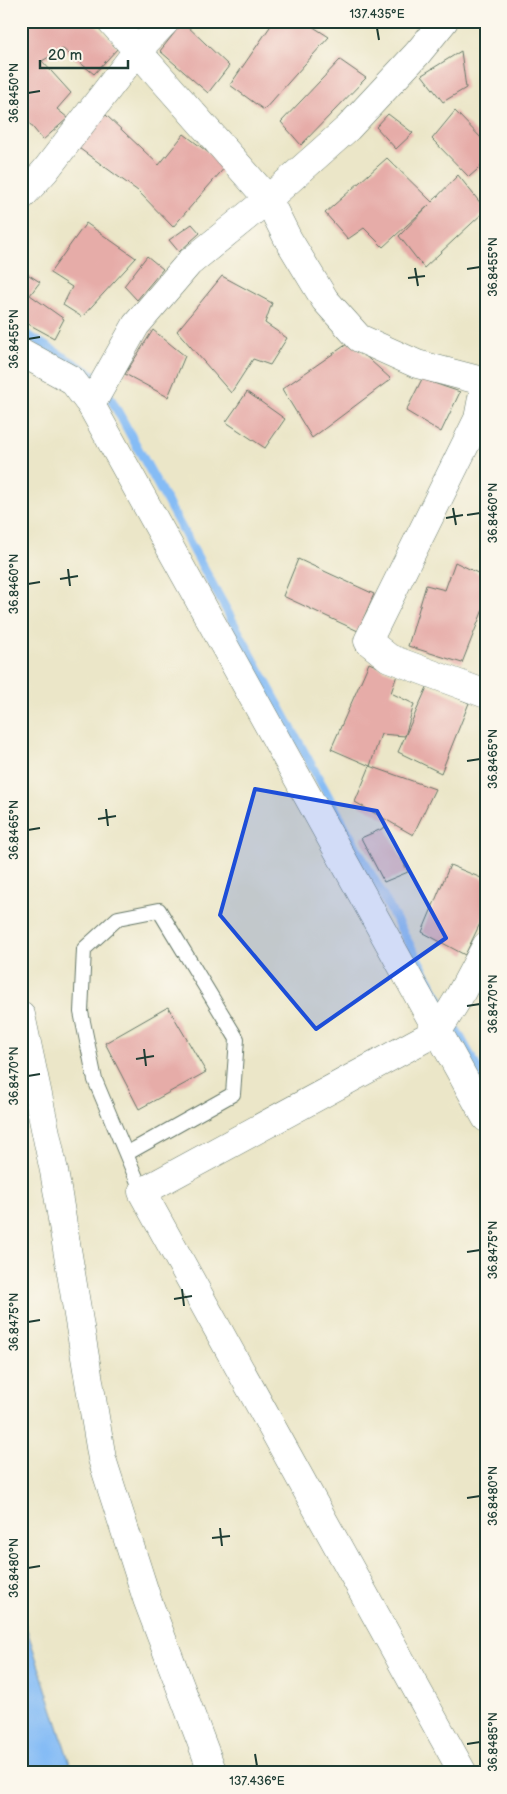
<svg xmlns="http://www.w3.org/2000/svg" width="507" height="1794" font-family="'Balsamiq Sans',sans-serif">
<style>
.water{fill:#85bcf5;stroke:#527c94}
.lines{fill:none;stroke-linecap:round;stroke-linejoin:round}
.stream{stroke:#85bcf5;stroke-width:9}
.building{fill:#e6aca8}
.lane-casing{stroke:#667868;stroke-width:16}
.street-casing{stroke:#667868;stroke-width:29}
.lane{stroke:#fff;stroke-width:14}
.street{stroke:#fff;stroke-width:28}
.marked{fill:#1d4ed8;fill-opacity:0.2;stroke:#1d4ed8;stroke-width:4;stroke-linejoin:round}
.ticks{fill:none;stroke:#1f3d34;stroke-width:2}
.neatline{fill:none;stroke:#1f3d34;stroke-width:2}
.ticks-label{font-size:12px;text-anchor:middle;fill:#1f3d34}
</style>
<rect width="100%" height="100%" fill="#fbf7ec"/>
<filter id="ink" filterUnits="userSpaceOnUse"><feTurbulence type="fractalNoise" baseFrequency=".02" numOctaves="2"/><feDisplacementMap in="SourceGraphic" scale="10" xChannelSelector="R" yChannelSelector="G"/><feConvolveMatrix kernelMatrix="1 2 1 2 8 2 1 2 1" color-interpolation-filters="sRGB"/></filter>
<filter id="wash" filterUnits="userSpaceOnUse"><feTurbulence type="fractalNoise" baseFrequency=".0096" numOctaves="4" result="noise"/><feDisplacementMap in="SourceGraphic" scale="20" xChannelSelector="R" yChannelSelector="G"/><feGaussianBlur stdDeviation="1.12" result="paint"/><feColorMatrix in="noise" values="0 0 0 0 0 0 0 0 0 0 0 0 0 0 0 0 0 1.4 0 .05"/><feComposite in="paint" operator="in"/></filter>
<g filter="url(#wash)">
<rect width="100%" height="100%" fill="#ebe6c8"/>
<path class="water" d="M21,1611L73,1773H21Z"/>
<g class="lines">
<path class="stream" d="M21,331L100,379L486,1084"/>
</g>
<g id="blocks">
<g class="building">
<path d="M21,21H92L118,48L94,74L63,49L42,61L71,93L57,109L68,118L43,140L21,113Z"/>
<path d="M274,21H304L329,37L264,110L230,85Z"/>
<path d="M401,21H413L410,27Z"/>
<path d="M183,22L229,66L208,93L160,51Z"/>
<path d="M461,51L466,88L443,102L422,75Z"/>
<path d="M340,60L366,78L301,145L281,122Z"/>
<path d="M455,111L486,143V162L469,177L432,139Z"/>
<path d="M388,114L413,133L396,149L376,127Z"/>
<path d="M106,115L159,165L184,134L226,166L173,227L138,191L76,146Z"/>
<path d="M21,129L26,135L21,139Z"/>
<path d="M387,158L432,202L458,175L486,210L424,268L399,236L429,205L383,247L364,228L348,239L325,213Z"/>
<path d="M86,223L136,258L82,317L63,305L72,287L50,273Z"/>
<path d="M192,224L200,233L179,252L169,240Z"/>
<path d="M147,256L163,269L137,300L124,286Z"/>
<path d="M21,270L40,282L30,295L64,319L54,338L21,320Z"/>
<path d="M222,276L272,303L265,323L287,338L270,365L253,359L231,393L177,331Z"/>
<path d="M153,330L185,356L168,397L125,374Z"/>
<path d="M350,342L391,379L312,438L282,389Z"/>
<path d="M422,379L460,392L441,432L406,411Z"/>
<path d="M247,392L285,419L265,448L226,422Z"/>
<path d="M298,559L374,594L358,631L283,596Z"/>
<path d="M455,562L486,577V602L462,663L408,646L426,585L445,590Z"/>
<path d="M369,663L397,675L391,693L414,704L405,736L381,734L370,766L331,749Z"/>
<path d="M428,685L469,703L441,773L398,752Z"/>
<path d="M370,766L435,789L413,835L355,802Z"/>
<path d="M386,827L408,872L384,882L361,838Z"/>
<path d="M450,865L486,880V911L465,955L422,932Z"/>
<path d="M168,1007L206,1072L139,1109L105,1043Z"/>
</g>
</g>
</g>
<g filter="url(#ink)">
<use href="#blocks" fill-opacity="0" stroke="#667868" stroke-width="1"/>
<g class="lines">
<defs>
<path id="lane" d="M126,1154L233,1094L237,1039L159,910L118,918L84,949L81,1012L95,1080L142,1192"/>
<g id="street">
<path d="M111,21L268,199L288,239L325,300L359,338L417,364L486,382"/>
<path d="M21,197L45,171L137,51L166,21"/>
<path d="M21,352L72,380L91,405L486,1118"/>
<path d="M485,382L478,419L368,641L389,658L486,694"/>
<path d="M91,405L136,325L189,263L268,199L348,128L417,54L444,21"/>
<path d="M21,1015L54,1171L102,1459L147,1599L213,1773"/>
<path d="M463,1773L142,1192L438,1031L459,997L486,946"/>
</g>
</defs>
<use href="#lane" class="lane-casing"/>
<use href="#street" class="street-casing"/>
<use href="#lane" class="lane"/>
<use href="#street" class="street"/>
</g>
</g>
<path class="marked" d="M255,789L377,811L446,938L316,1029L220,915Z"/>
<path class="ticks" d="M377,28L379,40M28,93L40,91M415,268L418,286M467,269L480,267M408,278L425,276M28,339L40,337M453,508L456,525M467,515L480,513M446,518L463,515M68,569L70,586M60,579L78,576M28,584L40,582M467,761L480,759M106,809L108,826M98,819L116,816M28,830L40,828M467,1006L480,1004M144,1049L146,1066M136,1059L154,1056M28,1076L40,1074M467,1252L480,1250M182,1289L184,1306M174,1299L192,1296M28,1322L40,1320M467,1498L480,1496M220,1528L222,1546M212,1538L230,1536M28,1568L40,1566M467,1744L480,1742M255,1754L257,1766"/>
<rect width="507" height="1794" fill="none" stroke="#fbf7ec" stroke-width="55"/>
<path d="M40 60v8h88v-8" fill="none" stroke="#1f3d34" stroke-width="2.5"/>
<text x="48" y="60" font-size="15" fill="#1f3d34" stroke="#fbf7ec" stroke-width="4" paint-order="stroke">20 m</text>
<rect x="28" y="28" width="452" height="1738" class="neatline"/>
<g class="ticks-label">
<text x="377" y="18">137.435°E</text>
<text transform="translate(14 93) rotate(-90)" y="4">36.8450°N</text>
<text transform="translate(493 267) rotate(-90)" y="4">36.8455°N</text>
<text transform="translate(14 339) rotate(-90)" y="4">36.8455°N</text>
<text transform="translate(493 513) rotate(-90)" y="4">36.8460°N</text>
<text transform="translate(14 584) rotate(-90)" y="4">36.8460°N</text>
<text transform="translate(493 759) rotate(-90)" y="4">36.8465°N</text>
<text transform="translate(14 830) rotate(-90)" y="4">36.8465°N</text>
<text transform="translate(493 1004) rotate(-90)" y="4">36.8470°N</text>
<text transform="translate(14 1076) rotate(-90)" y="4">36.8470°N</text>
<text transform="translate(493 1250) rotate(-90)" y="4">36.8475°N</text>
<text transform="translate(14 1322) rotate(-90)" y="4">36.8475°N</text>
<text transform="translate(493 1496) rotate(-90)" y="4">36.8480°N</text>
<text transform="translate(14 1568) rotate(-90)" y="4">36.8480°N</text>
<text transform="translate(493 1742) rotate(-90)" y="4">36.8485°N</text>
<text x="257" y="1785">137.436°E</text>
</g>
</svg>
